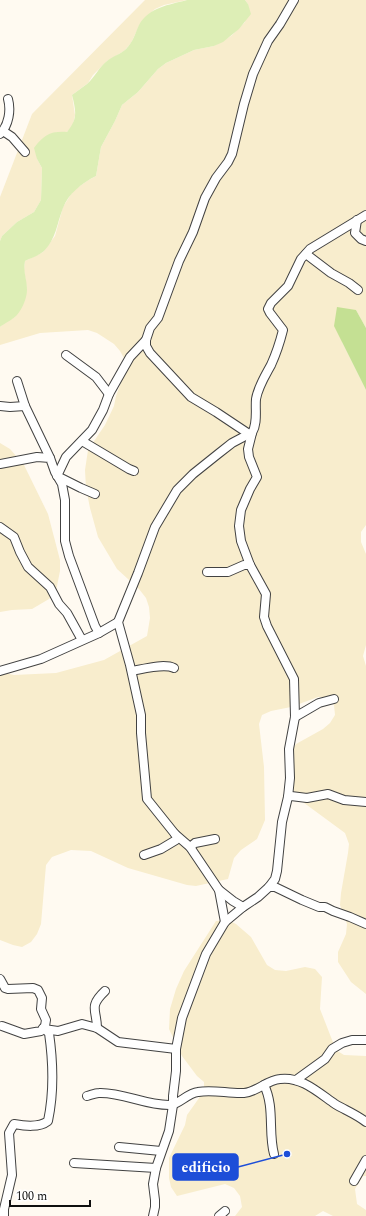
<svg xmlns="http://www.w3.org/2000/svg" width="366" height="1216" font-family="Spectral,serif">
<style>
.farmland{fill:#f8edcd}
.green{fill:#ddeeb6}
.forest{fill:#c4e093}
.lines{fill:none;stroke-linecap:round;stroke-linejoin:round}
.minor-casing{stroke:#424242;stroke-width:10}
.minor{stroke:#fff;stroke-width:8}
.leader{fill:none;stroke:#1d4ed8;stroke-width:1.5}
.callout-dot{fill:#1d4ed8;stroke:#fff;stroke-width:1.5}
.callout{fill:#1d4ed8;stroke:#1d4ed8;stroke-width:1.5}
.callout-label{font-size:14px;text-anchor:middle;font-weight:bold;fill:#fff}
</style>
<rect width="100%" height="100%" fill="#fffaf1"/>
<g class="farmland">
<path d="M145,0H187L164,5L155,9L147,16L140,24L131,43L124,51L107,61L93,75L88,83L72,95L75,115L73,125L67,132H57L37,159L42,168L41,200L34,212L17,222L2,236L0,241V197L32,114Z"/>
<path d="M245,0H366V328L356,310L342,342L366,390V525L361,532V542L366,554V645L363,656L366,666V994L351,982L338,962V952L346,934L347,924L340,905L341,893L348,853L349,844L345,833L296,797L289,774L290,752L296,744L323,729L330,723L335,715L334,705L328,697H318L291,707L271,711L262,715L259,724L264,767L265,820L257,839L241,850L234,858L228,879L196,886L187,885L128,868L91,851L71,850L52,857L46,865L41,924L37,934L31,942L22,947L13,945L0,940V672L14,675L56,673L104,660L147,636L150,618L149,607L146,598L139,589L117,569L98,537L90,508L86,488L85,470L88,450L105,425L114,406L116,396L123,377L128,369L125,360L120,351L114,344L97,333L88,330L40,333L0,345V327L7,321L15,317L27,290L24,270L25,261L43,252L55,236L63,207L73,191L87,181L96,176L101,147L115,121L122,105L138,92L158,69L166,63L194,50L214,46L231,36L245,22L248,4Z"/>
<path d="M0,443L10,449L24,465L48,514L60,560V571L56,591L49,599L32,609L12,610L0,612Z"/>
<path d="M227,920L236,924L251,937L267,965L275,970L286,971L305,967L315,969L322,977L320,1009L336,1050L344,1055L366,1056V1176H363L355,1189L357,1204L366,1210V1216H333L323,1211L315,1216H235L242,1207L240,1196L234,1188L225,1184L177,1196L171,1187L169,1178V1158L185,1125L187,1115L204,1091V1082L197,1076L182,1056L169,1029L170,1009L176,989L184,971L216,921Z"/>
</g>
<path class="green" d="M187,0H245L248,4L251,14L239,29L223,42L214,46L194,50L166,63L158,69L138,92L122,105L115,121L101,147L96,176C82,183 68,194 63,208C57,223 56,239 44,251C40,255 31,258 25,261C23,273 27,279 27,290C27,298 22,310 16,316C12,320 5,323 0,327V241L2,236L17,222L34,212L41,200L42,168L37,159L34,148C44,135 50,131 67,132C78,119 76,111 72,95C77,91 82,88 87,84C95,77 99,67 107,61C113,56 121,54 126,49C133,42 135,34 139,25C149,7 169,5 187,0Z"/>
<path class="forest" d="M337,307L356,310L366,328V390L334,326Z"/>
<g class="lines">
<defs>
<g id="minor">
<path d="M3,131L12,137L25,152"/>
<path d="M0,134C9,125 11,110 8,99"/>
<path d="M357,220L355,233L361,239L366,241"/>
<path d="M306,254L331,273L349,283L358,290"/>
<path d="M66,355L96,377L109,394"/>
<path d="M17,381L25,406L50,458"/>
<path d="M0,406L10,407L25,406"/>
<path d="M252,433C258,423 255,410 256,399C258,387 265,376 271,365C276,354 280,342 283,330L270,313L268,309L271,303L288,286L301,259L310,249L366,215"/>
<path d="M82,441L129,469L134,471"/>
<path d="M0,464L37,457L50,458L55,472L62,484L65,500V541L69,556L95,626L99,633"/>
<path d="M95,494L81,488L57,476L66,457L92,430L103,410L109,394L130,357L146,340"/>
<path d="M0,527L14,537L20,552L28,567L50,587L59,604L67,613L82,640"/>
<path d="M207,572H228L244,565H250"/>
<path d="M0,671L41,659L99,633L118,622"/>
<path d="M132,671C143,669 164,663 174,668"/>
<path d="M295,717L319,703L334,699"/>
<path d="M288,797L291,796L307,798L328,794L344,800L366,802"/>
<path d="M190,847L195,843L215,839"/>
<path d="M144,855L161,849L176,840L177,837L175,834"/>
<path d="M269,887H275L302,900L319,907H325L333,911L350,917L366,924"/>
<path d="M219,890L233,901L243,907"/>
<path d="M225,922L219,890L190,847L175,834L147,799L141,733V715L130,665L118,622L138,573L155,527L177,490L193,474L218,454L232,443L249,434"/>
<path d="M0,979L5,988L8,989L33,988L38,990L42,998L41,1009L46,1020L45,1026L41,1031L24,1034L2,1026"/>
<path d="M97,1028C97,1010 88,1007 105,991"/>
<path d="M44,1029L58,1031L82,1024L97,1028L118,1042L176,1049"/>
<path d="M296,1080L325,1059L332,1049L342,1043L352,1040H366"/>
<path d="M264,1085C275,1107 268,1132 274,1154"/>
<path d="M87,1096C91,1095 95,1093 99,1093C123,1092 146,1106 171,1105C179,1104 188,1093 198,1092C213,1089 229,1094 244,1093C257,1092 267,1080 280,1079C301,1076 319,1093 335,1104C345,1110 356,1114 366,1122"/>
<path d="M119,1147L161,1151"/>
<path d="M74,1163L156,1168"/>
<path d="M354,1181L366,1160"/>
<path d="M4,1216V1209L12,1175L9,1133L14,1124C25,1126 39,1128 48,1121C54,1093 53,1061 49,1033L43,1028"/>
<path d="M153,1216L155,1207V1200L153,1184L156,1168L169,1131L173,1105V1096L176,1071V1049L182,1018L206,954L225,922L243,907L258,897L269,887L275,879L277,871L282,822L288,797L290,778L289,749L295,717L294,679L267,626L264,617L266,594L250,565L241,541L239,526L241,510L250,489L257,477L249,457L248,449L252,433L249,434L216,412L191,397L150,353L146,346V340L150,328L158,318L179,261L193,232L205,198L216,178L228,162L232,154L244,104L253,74L268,41L280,24L294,0"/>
<path d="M219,1216L225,1211"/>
</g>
</defs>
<use href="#minor" class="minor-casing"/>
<use href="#minor" class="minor"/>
</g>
<path class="leader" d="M287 1154L238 1167"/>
<circle class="callout-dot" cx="287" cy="1154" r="4"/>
<rect class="callout" x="173" y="1154" width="65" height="26" rx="4"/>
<g class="callout-label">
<text x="206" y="1172">edificio</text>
</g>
<path d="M10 1200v6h80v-6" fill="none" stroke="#0f0f0f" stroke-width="2"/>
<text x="16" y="1200" font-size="12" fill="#0f0f0f" stroke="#ffffff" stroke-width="3" paint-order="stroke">100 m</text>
</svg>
